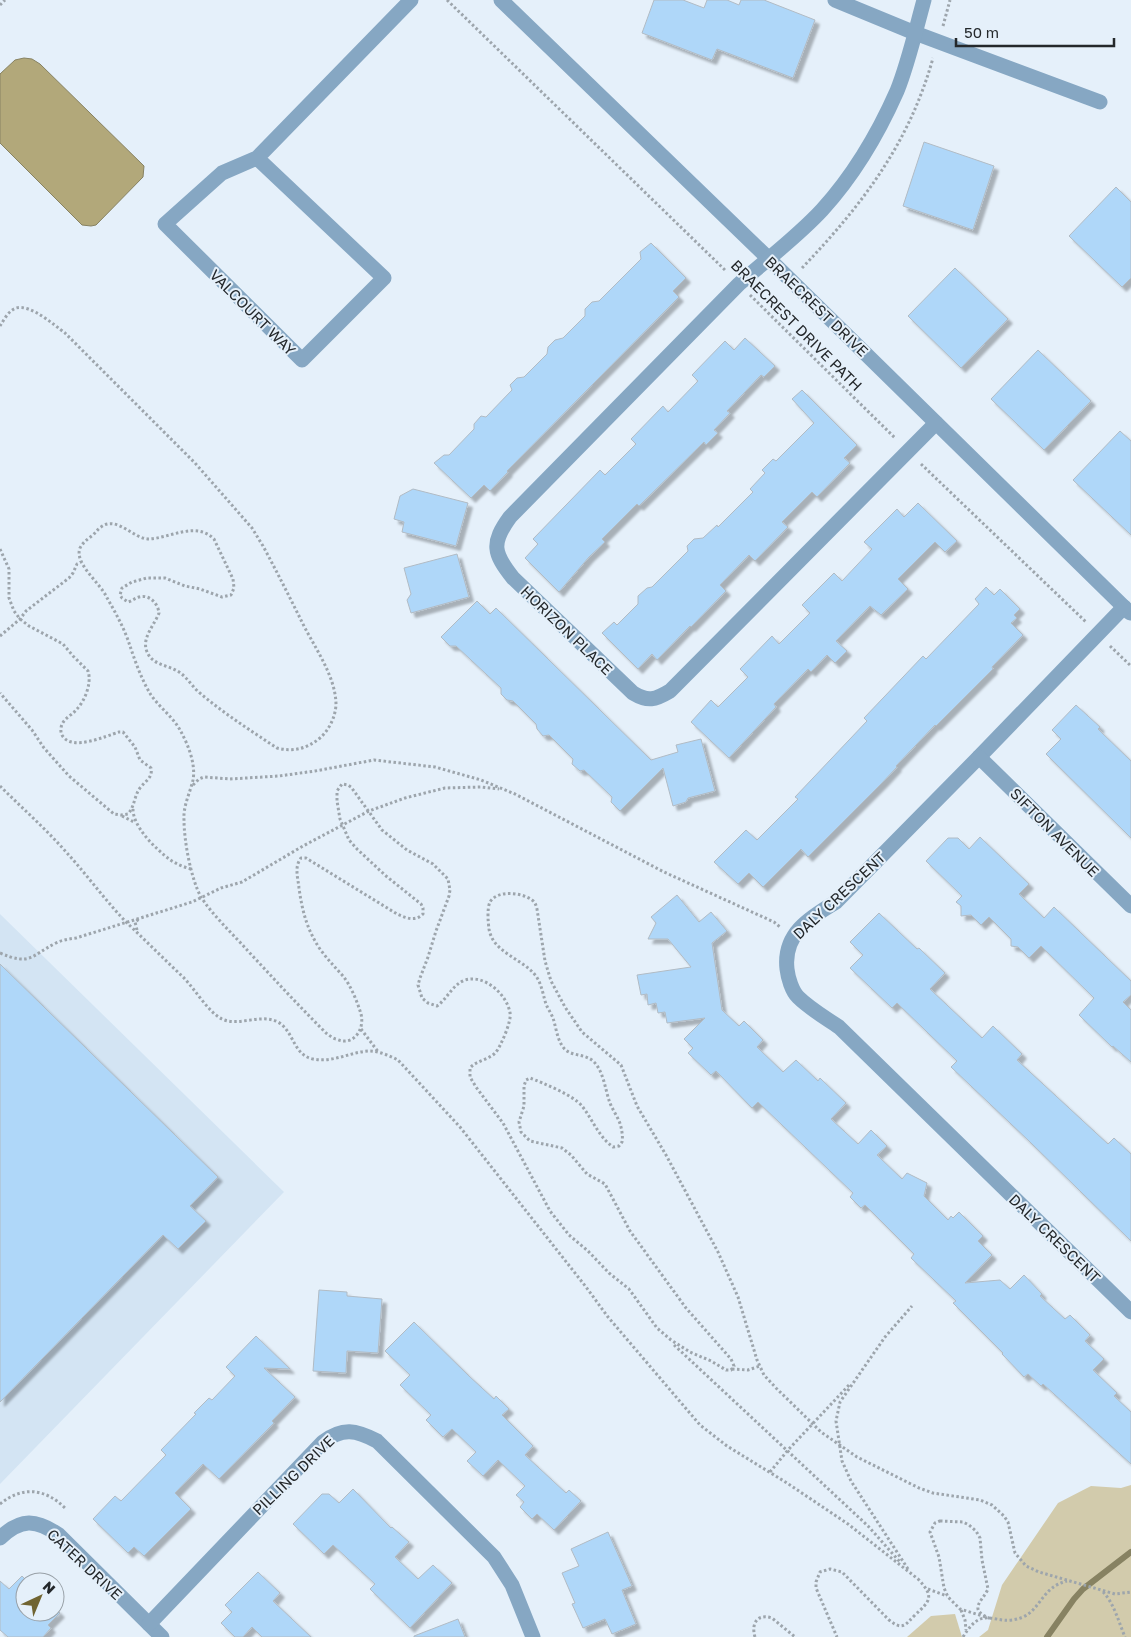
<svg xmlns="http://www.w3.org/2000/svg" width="1131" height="1637" font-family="'Golos Text',sans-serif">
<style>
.built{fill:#d3e4f3}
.green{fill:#d2cbac}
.water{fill:#b2a87a;stroke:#878262}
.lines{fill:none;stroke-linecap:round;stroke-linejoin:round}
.stream{stroke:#878262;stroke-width:6}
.building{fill:#afd7f9;stroke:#b1bbc4;filter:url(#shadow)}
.path{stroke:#9da5ac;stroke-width:3;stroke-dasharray:2.5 2.5;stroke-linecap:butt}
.minor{stroke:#86a7c3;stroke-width:15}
.labels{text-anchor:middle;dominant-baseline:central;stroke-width:4;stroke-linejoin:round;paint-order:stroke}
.street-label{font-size:15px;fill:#24282b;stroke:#e5f0fa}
</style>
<defs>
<filter id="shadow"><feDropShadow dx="4.5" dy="4.5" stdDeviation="1" flood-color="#0004"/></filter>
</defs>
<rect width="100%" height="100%" fill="#e5f0fa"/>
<path class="built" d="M0,914L284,1192L0,1484Z"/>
<g class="green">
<path d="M1131,1485V1637H979L988,1630L1002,1585L1058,1503L1091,1486L1121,1488Z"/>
<path d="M955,1614L962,1637H907L931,1616Z"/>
</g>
<path class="water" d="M24,58L32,59L40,64L144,166L143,177L96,225L91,226L82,225L0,143V74L15,60Z"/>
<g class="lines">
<path class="stream" d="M1047,1637L1074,1599L1083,1589L1131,1552"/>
</g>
<g class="building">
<path d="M654,0H683L704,8L707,0H727L739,5L741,0H764L815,20L793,78L717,49L712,60L642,33Z"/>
<path d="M924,142L994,166L973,230L903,206Z"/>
<path d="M1116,187L1131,202V278L1122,287L1069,236Z"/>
<path d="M651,243L686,278L673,291L679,297L507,471L508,472L490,491L484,485L471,498L434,463L444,455H449L474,429V424L481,416L486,417L512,390L510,385L517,378L524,377L547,354L548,347L555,340L563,338L585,316V309L592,302L599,301L641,259L640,252Z"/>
<path d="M955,268L1008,319L961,368L908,316Z"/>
<path d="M745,338L775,366L764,377L761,375L727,411L730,413L714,430L718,433L706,445L704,442L639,506L637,504L602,539L605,542L589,557L559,592L525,558L538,544L533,539L600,470L605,475L636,444L631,439L663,406L668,412L698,381L692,375L725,341L734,350Z"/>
<path d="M1038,350L1091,401L1044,450L991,399Z"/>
<path d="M802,390L857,445L844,458L850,463L817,497L812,492L782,522L788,527L755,561L749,555L720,585L726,591L691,627L690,626L657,660L652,654L638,669L602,633L614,622L617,625L638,604V596L647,588L652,587L688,551L687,546L694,539L703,538L717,525L718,527L753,492L750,489L765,473L762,470L773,459L776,461L814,423L792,399Z"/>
<path d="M1120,431L1131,441V535L1073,480Z"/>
<path d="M413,489L468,503L456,546L402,532L404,522L394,519L400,496Z"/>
<path d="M918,503L957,541L945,552L935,542L898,579L908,589L881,615L870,606L836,641L847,651L835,663L827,655L811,672L808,669L774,704L776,707L729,758L691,722L711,700L718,707L748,677L740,669L772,636L779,644L810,613L802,605L834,573L842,581L872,549L864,542L897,509L904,517Z"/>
<path d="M457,554L469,597L411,613L407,600L411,594L404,568Z"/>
<path d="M986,587L994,595L1000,589L1020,609L1014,615L1017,618L1011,623L1023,635L992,667L993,669L936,726L935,725L896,766L897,767L881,784L808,857L801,849L763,887L749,873L738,884L714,862L746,830L757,840L798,799L795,797L867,721L864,718L923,656L926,659L979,604L975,599Z"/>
<path d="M477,601L490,614L496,608L651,760L678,752L676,745L701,739L715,791L688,798L686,802L673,806L663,768L620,811L611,802L612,797L584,770L580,771L572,764L573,759L549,735L543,736L537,729L536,724L513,701L507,700L501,694V688L456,646H450L441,637Z"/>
<path d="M1076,705L1100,727L1098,729L1131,761V838L1046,754L1061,739L1052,730Z"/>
<path d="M980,837L1029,884L1019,894L1044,918L1054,907L1131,981V995L1123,1002L1131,1010V1062L1113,1046L1112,1047L1079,1015L1094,998L1041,946L1029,958L1018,947L1011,946V939L989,917L981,925L971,915L961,916V906L956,902L962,896L926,861L948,838H958L969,849Z"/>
<path d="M677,895L699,922L711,912L727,931L712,943L722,1010L739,1026L744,1021L763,1040L757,1047L783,1072L796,1060L818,1081L820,1078L846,1103L831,1119L858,1144L871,1130L887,1146L877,1155L902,1179L907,1173L927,1183L924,1196L948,1220L951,1216L953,1218L959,1212L983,1236L978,1241L992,1255L965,1283L1000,1280L1010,1289L1024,1275L1042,1294L1040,1296L1065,1319L1070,1315L1090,1335L1085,1341L1104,1359L1093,1370L1117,1393L1114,1396L1131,1412V1464L1043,1384L1041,1386L1028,1374L1024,1377L1002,1354L1003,1353L953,1303L956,1301L911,1258L914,1254L865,1205L861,1208L850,1197L853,1193L758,1102L752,1108L716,1071L711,1075L688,1053L693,1048L684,1039L705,1018L667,1023L665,1012L658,1013L656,1003L648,1005L647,994L641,995L637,975L691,967L668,939H648L656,923L651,917Z"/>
<path d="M879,913L917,949L919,948L945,973L930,989L982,1038L993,1026L1022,1054L1017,1060L1108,1144L1114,1138L1131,1154V1241L1030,1142L951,1067L957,1061L897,1003L892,1008L850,968L863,955L850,942Z"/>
<path d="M0,964L218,1177L190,1206L206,1221L178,1249L163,1235L0,1402Z"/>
<path d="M319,1290L347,1292V1296L382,1299L378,1353L347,1351L346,1373L313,1371Z"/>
<path d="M414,1322L469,1376L494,1399L496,1396L509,1409L502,1415L533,1446L525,1455L566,1493L569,1490L581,1501L554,1530L537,1514L532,1519L520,1507L524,1502L516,1495L525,1486L498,1460L483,1476L467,1461L476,1452L452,1429L443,1437L426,1420L431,1415L400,1385L410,1375L385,1351Z"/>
<path d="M256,1336L290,1369L264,1368L295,1397L272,1421L274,1423L219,1479L203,1464L175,1493L191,1509L144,1556L134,1547L128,1553L93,1519L115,1496L121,1501L166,1455L161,1450L196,1414L194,1413L209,1398L212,1400L235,1376L226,1367Z"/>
<path d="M353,1489L391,1528L392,1527L409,1542L395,1557L418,1579L433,1565L452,1583L410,1628L370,1589L375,1584L333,1545L324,1554L293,1524L322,1494H329L339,1503Z"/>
<path d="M608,1532L632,1586L622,1590L636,1624L612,1634L605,1619L583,1628L572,1604L575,1603L562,1573L579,1566L571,1549Z"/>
<path d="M258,1572L280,1593L273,1601L311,1637H262L252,1627L243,1637H235L221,1623L232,1612L225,1605Z"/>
<path d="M22,1576L28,1582H25V1612H55V1608L60,1613L48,1625L51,1628L43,1637H8L0,1630V1581L9,1589Z"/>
<path d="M458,1619L465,1637H414V1636Z"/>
</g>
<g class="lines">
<g class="path">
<path d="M447,0L726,271"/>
<path d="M0,5L5,0"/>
<path d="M943,26L950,0"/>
<path d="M802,268C862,205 909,144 933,58"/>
<path d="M750,295L895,438"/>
<path d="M0,326C4,320 8,311 16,308C31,304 54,325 65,333L195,463L252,528L263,546C276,570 288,594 300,618C312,644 336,675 336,705C335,718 329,730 320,738C307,749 292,752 277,748C251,731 225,714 201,694C193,688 188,678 179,672C167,664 151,666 146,649C143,636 155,624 159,613C158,604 150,594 139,597C135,598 132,601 128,602L122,598L120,595L122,588L132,582L147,578H165L185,586L200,589L222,597L231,595L234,588L233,579L214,539C196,521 170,538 149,539C133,539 117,515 101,527C98,529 96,532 93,535C88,539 83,542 80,548C74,563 99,582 106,596C114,610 122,624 128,640C134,658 141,679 151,695C160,708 173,717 180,730C188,744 196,764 193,780C190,793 183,806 184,820C184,841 191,879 201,897C214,917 233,934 248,951C274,979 299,1006 326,1033C329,1035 332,1038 336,1039C353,1047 365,1030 361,1014C357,1001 351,986 343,976C335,967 327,959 320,949C307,930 302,910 299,888C298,878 294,867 301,858H306L397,914C406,918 415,922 423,914V908L421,904L386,876L357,849L349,840L340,819L337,801V791L342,784L348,785L351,787L382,830L407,850L433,864L448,879L450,890L449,896L436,931L428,957L420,978L418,985L422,998L428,1003L437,1006C448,998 452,985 465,980C484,974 507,994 510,1013C512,1020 501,1046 496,1052C489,1060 477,1060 470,1068V1077L476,1087L503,1123L550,1211L569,1235L588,1251L609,1273L629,1289L657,1328L671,1340L690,1352L711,1361L726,1370H731L734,1366L731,1359L686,1308L630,1231L605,1184L587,1174L571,1155L562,1148L530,1141L521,1132L519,1122L524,1106V1086L526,1080L530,1078C543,1083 573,1095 582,1106C593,1120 598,1136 613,1147L619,1146L622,1142C623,1137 622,1132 621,1127C619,1118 613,1111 610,1103C605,1090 604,1071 593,1061C584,1053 570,1057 563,1047C557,1039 556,1027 553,1018C551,1013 548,1009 546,1004C543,995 542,985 536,976C522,958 493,953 489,929C488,922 487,908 490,902C497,890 521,892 532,900C535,902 536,905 537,909L545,961L551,981L565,1007L582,1032L621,1065L637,1106L666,1155L718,1252L738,1297L757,1360L764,1375L776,1388L821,1432L857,1457L919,1488L933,1493L980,1500L992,1505L1004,1516L1008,1522L1015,1553L1026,1566L1039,1572L1115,1594L1131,1592"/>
<path d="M921,464L1086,622"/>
<path d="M0,549L9,569V598L14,611L20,619L29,626L63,644L73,656L88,671C92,683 85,701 76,710C72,715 66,717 62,724C61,727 60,731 62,735C71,752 106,736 119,732H123L135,747L140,760L151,768C153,778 145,781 140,788C134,796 135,806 128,814L121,815L114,814L69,776L44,748L32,730L0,693"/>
<path d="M0,636L20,619L26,611L69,578L73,573L77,564L81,562"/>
<path d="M1110,646L1131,666"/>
<path d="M193,785L199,779L204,777L230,779L279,776L315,771L374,760L435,767L481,780L515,794L664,872L774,922L780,927"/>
<path d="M0,786C22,808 46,829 67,853C87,875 105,900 126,922C145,940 164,959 183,977C195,989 208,1012 222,1019C239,1027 260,1013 278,1022C294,1031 293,1055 313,1059C333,1063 350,1052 369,1051C379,1051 390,1056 398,1060L460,1127L586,1287L608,1317L700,1425L727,1446L787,1483L848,1524L918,1579C935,1597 930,1601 915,1615C905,1625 903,1631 889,1620L842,1572L830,1569L820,1572L816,1582V1588L837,1637"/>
<path d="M133,809C133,827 155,848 169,859C176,864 184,867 191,869"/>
<path d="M122,816L134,822"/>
<path d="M137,930L135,922L139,919"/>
<path d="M0,953C31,966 30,956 56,943C62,940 69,939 76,938L192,902L221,888L242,882L303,846L369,811L405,798L445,788L481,787L499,789"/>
<path d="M361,1029L379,1053"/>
<path d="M674,1345L868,1526L900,1562"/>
<path d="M732,1369L748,1370L760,1366"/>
<path d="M770,1472L788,1450L850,1384"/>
<path d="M0,1504C22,1486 45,1488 65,1508"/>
<path d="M940,1521L963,1522L969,1525L976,1531L980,1538L982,1560L988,1589C982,1602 968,1609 989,1618L960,1609L948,1597L944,1588L939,1557L930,1532L935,1523Z"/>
<path d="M908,1569L851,1481L842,1461L836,1421L840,1402L885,1337L912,1306"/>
<path d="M928,1589L947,1596"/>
<path d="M1103,1592C1114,1603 1119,1623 1125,1637"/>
<path d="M961,1610L965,1620L966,1630"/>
<path d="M755,1637C751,1624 757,1613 772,1618L795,1637"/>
<path d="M963,1637C985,1601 994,1629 1023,1617C1041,1609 1042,1587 1067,1581"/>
</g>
<g class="minor">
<path d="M501,0L768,258L1130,613"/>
<path d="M835,0L915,33L1100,102"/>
<path d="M924,0C916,29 908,64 897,91C878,134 853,176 822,210C796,238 767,259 739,284L510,517C491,543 493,553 513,578L633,693C648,702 655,700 670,691L936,423"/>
<path d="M257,158L384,278L302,360L165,224L222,173L257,158L411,0"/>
<path d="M1124,607L979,757L836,902C809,918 783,934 787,969C788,978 792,991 798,997C810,1009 826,1018 839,1027L1131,1312"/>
<path d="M979,757L1131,906"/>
<path d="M0,1538C21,1518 36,1519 59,1535L162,1637"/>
<path d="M149,1624L323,1442C343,1427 356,1430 377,1441L494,1557L512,1585L533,1637"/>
</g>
</g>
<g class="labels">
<g class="street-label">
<text transform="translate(817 306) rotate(44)">BRAECREST DRIVE</text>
<text transform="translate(253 312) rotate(45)">VALCOURT WAY</text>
<text transform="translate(797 325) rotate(45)">BRAECREST DRIVE PATH</text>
<text transform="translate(567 630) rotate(44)">HORIZON PLACE</text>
<text transform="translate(1055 832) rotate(45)">SIFTON AVENUE</text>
<text transform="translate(839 895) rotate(-43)">DALY CRESCENT</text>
<text transform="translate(1055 1238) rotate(44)">DALY CRESCENT</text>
<text transform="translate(293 1475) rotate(-44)">PILLING DRIVE</text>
<text transform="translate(85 1564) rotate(43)">CATER DRIVE</text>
</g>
</g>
<g transform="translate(40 1597) rotate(44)"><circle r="24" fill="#e5f0fa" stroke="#98a0a7"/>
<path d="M0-4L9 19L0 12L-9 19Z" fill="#706431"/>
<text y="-8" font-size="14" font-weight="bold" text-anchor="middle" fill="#24282b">N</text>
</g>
<path d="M956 38v8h158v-8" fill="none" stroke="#24282b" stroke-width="2.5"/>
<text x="964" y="38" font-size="15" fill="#24282b" stroke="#e5f0fa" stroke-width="4" paint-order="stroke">50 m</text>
</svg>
